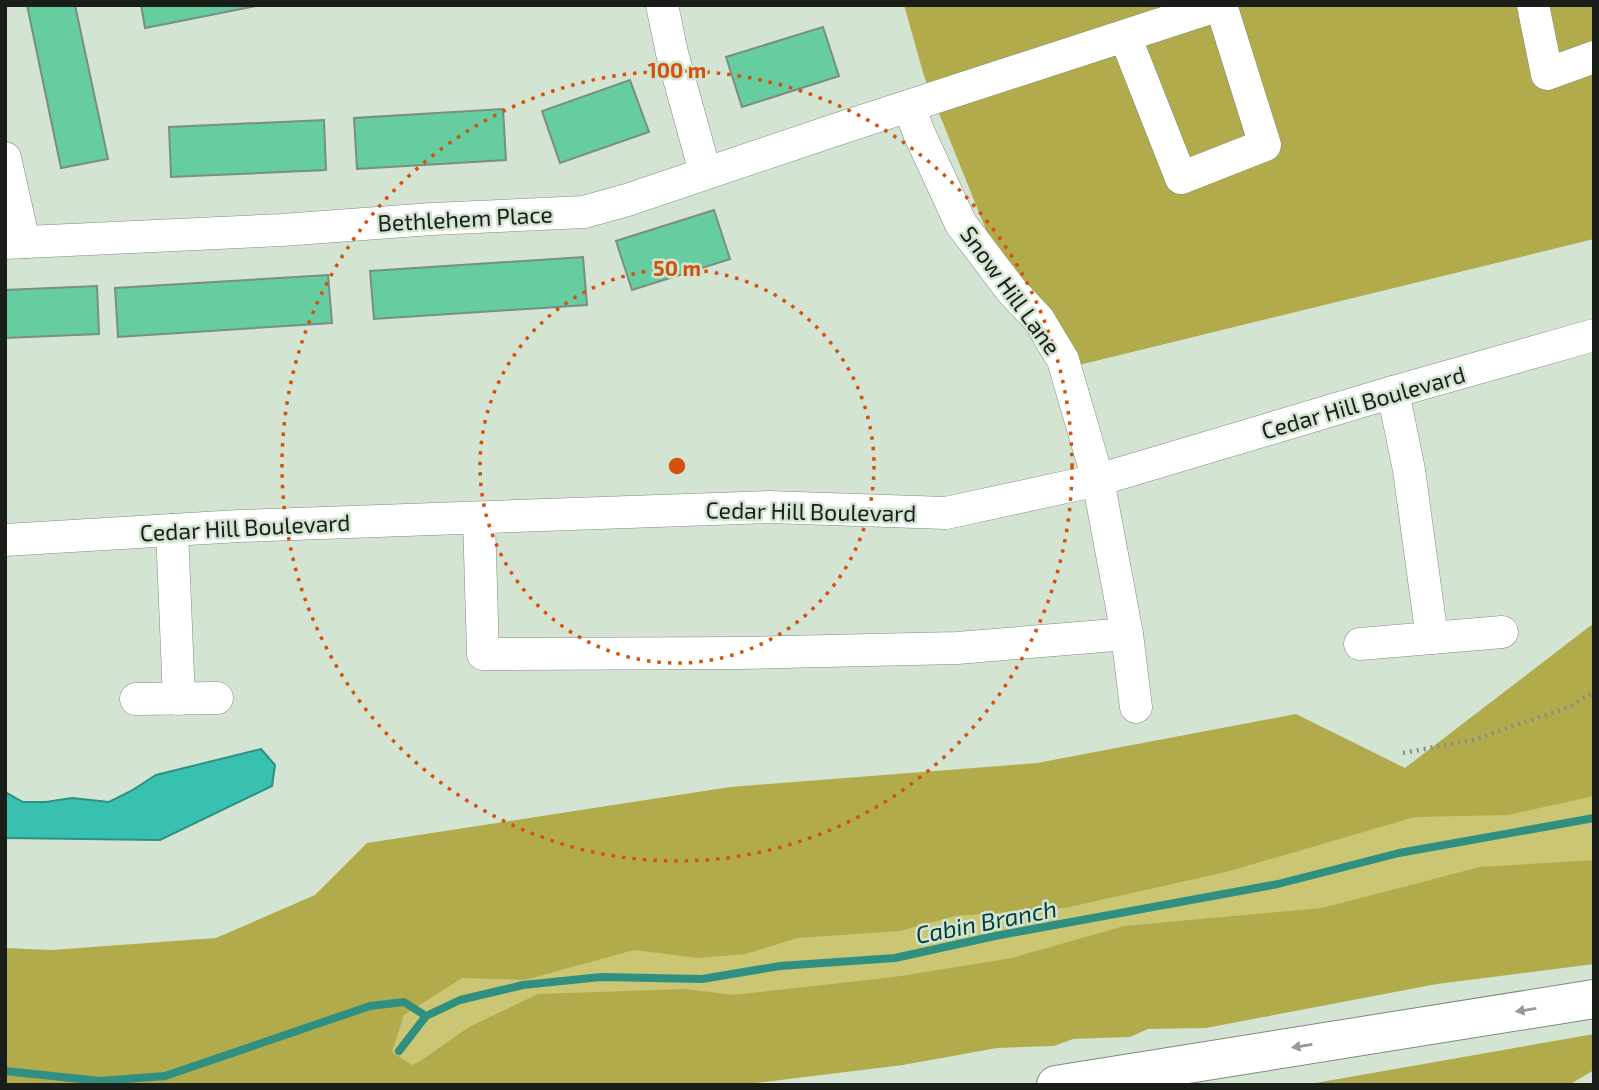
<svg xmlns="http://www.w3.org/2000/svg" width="1599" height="1090" font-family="'Exo 2',sans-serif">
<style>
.green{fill:#cbc673}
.forest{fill:#b2ab4c}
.water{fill:#38c1b0;stroke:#2f9082;stroke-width:2}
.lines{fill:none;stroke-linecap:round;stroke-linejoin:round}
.stream{stroke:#2f9082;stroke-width:8}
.building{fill:#65cda0;stroke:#798e84;stroke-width:2}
.minor-casing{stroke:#7d8c7c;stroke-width:33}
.highway-casing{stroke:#7d8c7c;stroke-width:40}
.path{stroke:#849083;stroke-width:4.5;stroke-dasharray:2 5;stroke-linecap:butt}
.minor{stroke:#fff;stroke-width:32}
.highway{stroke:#fff;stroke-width:38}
.oneway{fill:#989a97}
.ring{fill:none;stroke:#d3530d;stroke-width:3.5;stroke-dasharray:3.5 7}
.labels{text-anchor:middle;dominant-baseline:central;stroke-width:5;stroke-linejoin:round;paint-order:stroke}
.street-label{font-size:23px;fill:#191f18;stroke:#d4e4d3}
.water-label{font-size:24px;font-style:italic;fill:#014039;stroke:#d4e4d3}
.centre{fill:#d3530d;stroke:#d4e4d3;stroke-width:3.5}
.ring-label{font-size:21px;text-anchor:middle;font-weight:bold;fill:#d3530d;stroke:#d4e4d3;stroke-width:5;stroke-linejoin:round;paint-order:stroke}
</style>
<rect width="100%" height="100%" fill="#d4e4d3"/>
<path class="green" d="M1594,742V933L634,1085H5V1038L448,949Z"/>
<g class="forest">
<path d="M904,5H1594V239L1079,365L999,262L924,76Z"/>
<path d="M1594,623V796L1508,815L1415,817L1226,872L1065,908L955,916L900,931L797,938L746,954L698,958L634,950L525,980L462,978L404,1015L392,1052L412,1065L419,1062L469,1027L538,994L686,989L733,995L894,977L1012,958L1124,926L1322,908L1480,867L1594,860V964L1437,984L1206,1028L1148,1029L1130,1037L1073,1039L1054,1046L997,1048L903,1065L739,1085L5,1084V948L51,950L216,938L315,895L367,843L730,787L1037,763L1296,714L1405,768Z"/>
<path d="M1594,1034V1070L1569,1085H1304Z"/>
</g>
<path class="water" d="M261,749L275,765L272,786L160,840L5,838V792L23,802H46L72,798L109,802L131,791L156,775Z"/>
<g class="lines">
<g class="stream">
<path d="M399,1051L426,1016L460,1000L523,985L601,977L702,979L780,966L895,958L995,936L1278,884L1399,853L1594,818"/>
<path d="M5,1071L100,1081L165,1076L370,1006L404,1002L426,1016"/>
</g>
</g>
<g class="building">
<path d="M27,5H75L108,159L61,168Z"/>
<path d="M141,5H261L145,28Z"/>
<path d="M823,27L839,76L742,107L726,57Z"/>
<path d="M630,80L649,132L560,163L542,111Z"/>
<path d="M503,109L506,160L357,169L354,118Z"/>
<path d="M324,120L326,170L171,177L169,127Z"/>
<path d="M714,210L730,259L632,290L616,241Z"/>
<path d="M583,257L587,305L374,319L370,271Z"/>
<path d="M328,275L332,323L118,337L115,288Z"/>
<path d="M97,286L99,334L5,338V290Z"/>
</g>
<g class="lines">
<defs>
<g id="minor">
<path d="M662,5L672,53L705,172"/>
<path d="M1533,5L1547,74L1594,57"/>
<path d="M1125,36L1181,178L1265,145L1221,5"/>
<path d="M909,106L919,133L961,224L1011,290L1039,320L1063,360L1098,480L1127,634L1136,707"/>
<path d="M5,158L24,242"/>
<path d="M5,243L282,230L432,219L584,212L627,200L835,130L1219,5"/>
<path d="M1393,392L1409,470L1432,638"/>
<path d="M479,518L483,654L742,653L957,648L1127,634"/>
<path d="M172,530L179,699"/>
<path d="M5,540L239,526L769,507L946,513L1098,480L1393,392L1594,335"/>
<path d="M1360,644L1502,632"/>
<path d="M136,699L217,698"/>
</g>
<path id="highway" d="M1056,1085L1594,999"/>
</defs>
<use href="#minor" class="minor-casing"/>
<use href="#highway" class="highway-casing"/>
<path class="path" d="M1403,753L1473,740L1569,707L1594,692"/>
<use href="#minor" class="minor"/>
<use href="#highway" class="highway"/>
</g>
<defs><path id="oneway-solid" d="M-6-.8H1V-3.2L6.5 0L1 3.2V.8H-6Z" transform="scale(1.75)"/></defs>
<g class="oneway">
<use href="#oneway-solid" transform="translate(1526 1010) rotate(171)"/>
<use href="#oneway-solid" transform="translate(1302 1046) rotate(171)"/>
</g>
<g class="ring">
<circle cx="677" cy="466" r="197"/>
<circle cx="677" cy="466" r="395"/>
</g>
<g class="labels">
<g class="street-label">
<text transform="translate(465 218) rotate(-3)">Bethlehem Place</text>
<text transform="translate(1011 290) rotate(54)">Snow Hill Lane</text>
<text transform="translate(1363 402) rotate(-16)">Cedar Hill Boulevard</text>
<text transform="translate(811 511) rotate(1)">Cedar Hill Boulevard</text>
<text transform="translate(245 527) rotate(-3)">Cedar Hill Boulevard</text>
</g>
<g class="water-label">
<text transform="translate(986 921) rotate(-11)">Cabin Branch</text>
</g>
</g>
<circle cx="677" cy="466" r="10" class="centre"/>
<g class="ring-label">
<text x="677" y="78">100 m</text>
<text x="677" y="276">50 m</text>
</g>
<rect width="1599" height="1090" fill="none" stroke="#191f18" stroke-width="14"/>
</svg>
